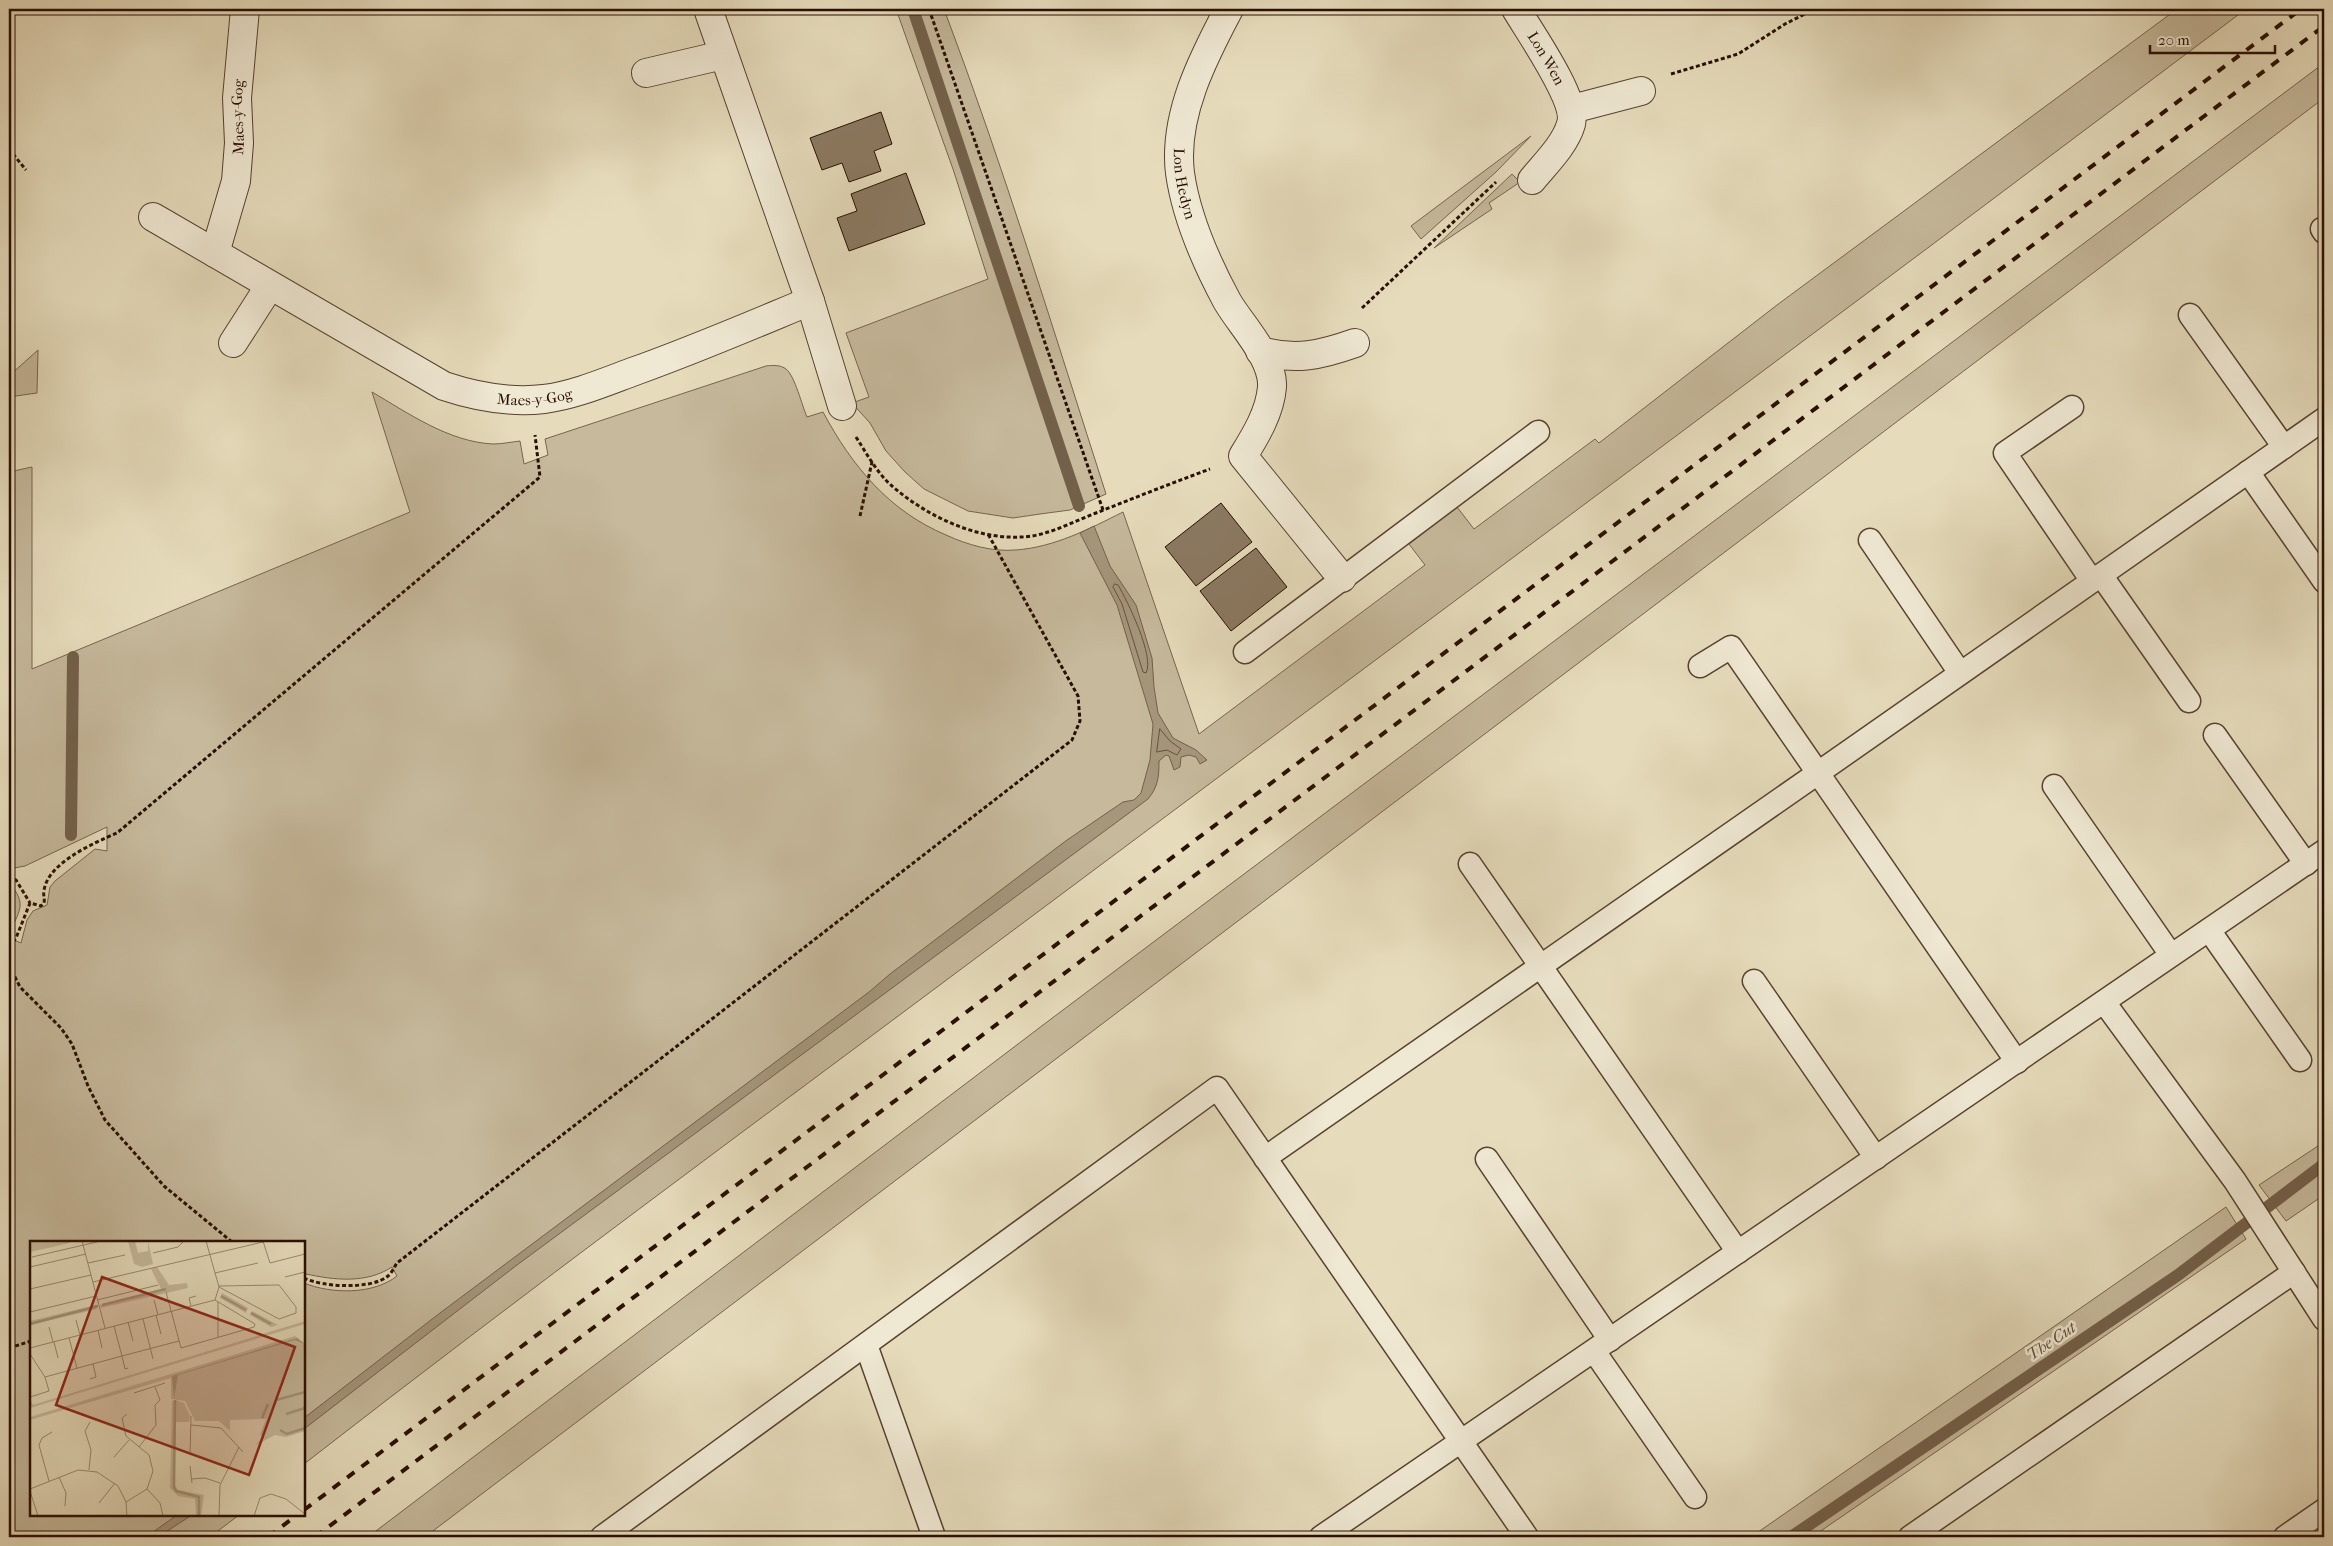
<svg xmlns="http://www.w3.org/2000/svg" width="2333" height="1546" font-family="'IM FELL French Canon',serif">
<style>
.green{fill:#c6b99c;stroke:#77644e}
.water{fill:#a5967c;stroke:#73604a}
.lines{fill:none;stroke-linecap:round;stroke-linejoin:round}
.shore{stroke:#66523e;stroke-width:1}
.stream{stroke:#73604a;stroke-width:12}
.building{fill:#8b7962;stroke:#280e00}
.service-casing{stroke:#58422f;stroke-width:25}
.minor-casing{stroke:#58422f;stroke-width:30}
.path{stroke:#280e00;stroke-width:3;stroke-dasharray:4 2.5;stroke-linecap:butt}
.service{stroke:#efe8d3;stroke-width:22}
.minor{stroke:#efe8d3;stroke-width:28}
.rail{stroke:#280e00;stroke-width:4;stroke-dasharray:9 9;stroke-linecap:butt}
.labels{text-anchor:middle;dominant-baseline:central;stroke-width:5;stroke-linejoin:round;paint-order:stroke}
.street-label{font-size:15px;fill:#280e00;stroke:#efe8d3}
.water-label{font-size:16px;font-style:italic;fill:#604b38;stroke:#efe8d3}
.inset-river{fill:none;stroke:#a5967c;stroke-width:2.5}
.inset-road{fill:none;stroke:#9a8a71;stroke-width:1}
.view{fill:#8f2418;fill-opacity:0.15;stroke:#8f2418;stroke-width:2.5}
.inset-edge{fill:none;stroke:#280e00;stroke-width:2.5}
</style>
<rect width="100%" height="100%" fill="#e6dcbc"/>
<filter id="stains"><feTurbulence type="fractalNoise" baseFrequency=".004" numOctaves="4"/><feColorMatrix values="0 0 0 0 .2 0 0 0 0 .09 0 0 0 0 .02 0 0 0 .5 -.17"/></filter>
<radialGradient id="worn" r=".72"><stop offset=".6" stop-color="#630" stop-opacity="0"/><stop offset="1" stop-color="#630" stop-opacity=".3"/></radialGradient>
<g class="green">
<path d="M896,9H944C1004,168 1054,332 1106,494L1070,510L1040,514L1013,518L968,511L924,489L905,472L886,451L870,423L852,403L869,397L846,333L988,279L954,172Z"/>
<path d="M2177,9H2246C1824,327 1399,642 976,958C751,1126 525,1292 304,1464V1283C331,1294 373,1295 397,1276L392,1267C366,1284 334,1280 306,1274L304,1273V1242H31V1515H239L210,1537H9V938L21,943L27,920L33,911L47,905L50,887L55,881L95,849L107,851V827L25,866L9,869V472L32,467V669L410,512L372,392C408,413 449,442 493,444C502,444 511,442 520,441L524,464L548,455L545,439L766,366C773,365 781,365 786,369C795,376 802,406 807,417L823,412C852,466 889,511 946,535C968,545 992,552 1016,550C1055,547 1089,529 1123,512L1199,734L1425,565L1409,544L1457,507L1474,529L1595,439L1599,443L1777,305Z"/>
<path d="M2324,63V98L425,1537H368L1051,1019Z"/>
<path d="M1531,136L1496,172L1421,239L1411,226Z"/>
<path d="M1512,174L1520,182L1489,203L1492,209L1434,248Z"/>
<path d="M38,350L37,393L9,397V376Z"/>
<path d="M9,883C28,904 19,911 9,934Z"/>
<path d="M2324,1142V1195L2286,1221L2259,1185Z"/>
<path d="M2226,1207L2246,1239L1812,1537H1751Z"/>
</g>
<g class="water">
<path d="M1094,526L1110,566L1136,605L1152,658L1154,687L1158,713L1173,738L1196,750L1207,760L1200,764L1196,757L1189,755L1181,757L1180,767L1174,770L1169,756L1166,755L1159,761C1159,777 1158,787 1148,799L517,1265L304,1429V1418L440,1313L869,992L890,974L1067,840L1123,802L1134,800L1141,793L1150,760L1153,724L1117,605L1080,533Z"/>
<path d="M177,1515H192L158,1537H146Z"/>
</g>
<g class="lines">
<g class="shore">
<path d="M1115,584L1118,585C1127,600 1155,657 1146,673L1143,672L1122,604L1113,587Z"/>
<path d="M1160,729L1170,741L1181,749L1177,755L1167,750L1157,752Z"/>
</g>
<g class="stream">
<path d="M913,9L1079,506"/>
<path d="M71,835L73,657"/>
<path d="M1791,1537L2178,1275L2324,1164"/>
</g>
</g>
<g class="building">
<path d="M881,112L892,144L874,151L881,171L849,182L842,163L822,170L810,138Z"/>
<path d="M906,173L925,224L849,251L837,218L857,211L851,194Z"/>
<path d="M1221,503L1252,542L1196,586L1165,547Z"/>
<path d="M1256,548L1287,587L1231,631L1200,591Z"/>
</g>
<g class="lines">
<defs>
<g id="service">
<path d="M2322,229L2324,232"/>
<path d="M2190,315L2284,447"/>
<path d="M2072,407L2005,453L2092,581"/>
<path d="M2248,472L2324,581"/>
<path d="M1870,540L1960,673"/>
<path d="M2101,575L2189,701"/>
<path d="M1245,652L1538,432"/>
<path d="M2215,735L2306,864"/>
<path d="M2054,786L2171,955"/>
<path d="M1470,864L1738,1252"/>
<path d="M2209,930L2300,1060"/>
<path d="M1754,981L1876,1158"/>
<path d="M2104,1002L2235,1181L2324,1319"/>
<path d="M2017,1062L1818,773L2324,419"/>
<path d="M1265,1158L1818,773L1731,647L1700,666"/>
<path d="M1487,1159L1610,1340"/>
<path d="M866,1345L934,1537"/>
<path d="M1594,1351L1695,1497"/>
<path d="M602,1537L1217,1088L1527,1537"/>
<path d="M1321,1537L2324,851"/>
<path d="M1910,1537L2294,1272"/>
<path d="M2285,1537L2324,1510"/>
</g>
<g id="minor">
<path d="M708,9L810,301L842,406"/>
<path id="s1" d="M1229,9C1203,58 1173,116 1180,173C1186,216 1206,262 1227,301C1240,324 1274,358 1272,387C1270,412 1256,435 1243,456L1342,578"/>
<path id="s2" d="M1516,9C1529,31 1578,101 1571,124C1565,145 1545,164 1532,180"/>
<path d="M646,73L723,55"/>
<path d="M1572,109L1641,91"/>
<path id="s3" d="M153,217L444,386C477,397 509,403 544,399C575,395 605,382 635,371C694,350 752,325 810,301"/>
<path id="s4" d="M215,253L236,181L239,143L237,98L245,9"/>
<path d="M233,343L269,287"/>
<path d="M1260,351C1296,361 1321,355 1355,343"/>
</g>
</defs>
<use href="#service" class="service-casing"/>
<use href="#minor" class="minor-casing"/>
<g class="path">
<path d="M929,9L1103,510"/>
<path d="M1671,74L1738,54L1785,24L1815,9"/>
<path d="M9,149L26,170"/>
<path d="M1362,308L1496,182"/>
<path d="M856,437C867,454 877,473 892,486C929,518 982,543 1032,536C1055,532 1075,521 1096,513C1134,498 1172,483 1210,469"/>
<path d="M860,516L872,462"/>
<path d="M9,876L16,880L30,903"/>
<path d="M9,947L16,938L30,903L41,906L44,903C45,898 43,896 44,891C47,863 94,843 117,833L540,477L535,435"/>
<path d="M9,965L20,987L61,1028L72,1044L88,1086L105,1120L164,1186L232,1242"/>
<path d="M304,1278C322,1287 371,1290 388,1276C392,1273 394,1267 397,1263L1072,740L1080,721L1078,696L988,534"/>
<path d="M9,1348L31,1341"/>
</g>
<use href="#service" class="service"/>
<use href="#minor" class="minor"/>
<g class="rail">
<path d="M304,1510L2301,9"/>
<path d="M268,1537L297,1515"/>
<path d="M315,1537L2324,26"/>
</g>
</g>
<g class="labels">
<g class="street-label">
<text stroke="none"><textPath href="#s2" startOffset="58">Lon Wen</textPath></text>
<text stroke="none"><textPath href="#s4" startOffset="139">Maes-y-Gog</textPath></text>
<text stroke="none"><textPath href="#s1" startOffset="185">Lon Hedyn</textPath></text>
<text stroke="none"><textPath href="#s3" startOffset="429">Maes-y-Gog</textPath></text>
</g>
<g class="water-label">
<text transform="translate(2051 1341) rotate(-34)">The Cut</text>
</g>
</g>
<g transform="translate(30 1241)">
<rect width="275" height="275" fill="#e6dcbc"/>
<path d="M8,0H39L40,2L0,11V2ZM98,0H105L108,12L118,10V0L123,23L112,26L104,23ZM127,26L139,44L157,42L158,47L71,67L70,64L131,48L121,28ZM192,52L218,67L216,72L190,57ZM66,64L67,68L0,84V80ZM222,70L248,84L241,86L220,74ZM275,80V83L0,167V158L3,164ZM265,95L275,103V190L256,196L245,194L226,204L233,195L230,194L236,178L200,179V190L189,180H165L155,160L141,158V137L0,179V176ZM146,159L154,162L160,175L159,181H145V244L148,249L174,254L171,275H166L165,258L148,255L140,247L142,160Z" fill="#c6b99c"/>
<path d="M267,97L275,103L265,99L148,134L144,157L142,135Z" fill="#a5967c"/>
<path class="inset-river" d="M191,55L216,69M72,64L136,48M221,72L241,83M0,83L68,65M145,159L144,246L146,250L169,256V275M246,159L275,151M256,173L275,167M232,177L238,163M250,189L257,193L275,187"/>
<path class="inset-road" d="M52,0L75,87M233,0L240,22L275,13M123,12L148,6L154,0M2,16L71,0M58,22L95,14M0,26L56,13M185,32L228,22M255,36L275,31M63,41L233,1M189,45L249,44L266,66V72L249,78L189,46M0,48L61,34M136,51L151,107L224,86L225,83L185,59M67,59L128,44M124,59L128,74M161,65L159,57L166,55M0,71L66,55M126,74L131,93M113,78L123,118M46,79L50,94M98,81L103,100M19,86L23,101M68,89L72,107M188,96V61M39,97L47,127M24,101L28,117M0,107L185,59L189,46L176,0M0,113L15,136L92,115L84,85M98,127L95,128L92,115L149,100M60,138L66,136L63,123M104,152L135,142M0,156L19,150L15,136M161,184L191,187L213,211M109,206L126,184L125,164L130,159L125,146M160,214L161,175M84,216L99,199M160,225L162,242M59,229L61,209L55,190L60,181M29,236L36,252L35,265M161,238L175,237L190,242M19,240L9,204L12,197L22,191M0,248L48,229L67,231L88,245L96,261L97,275M117,248L130,262L133,275M0,250L8,275M96,261L117,248L123,230L119,214L96,195L92,177L97,173M69,262L85,242M189,275L190,244L209,206M224,275L230,257L241,253L256,258L275,273"/>
<path class="view" d="M72,36L265,106L219,234L26,164Z"/>
<rect width="275" height="275" class="inset-edge"/>
</g>
<rect width="2333" height="1546" fill="none" stroke="#e6dcbc" stroke-width="30"/>
<rect x="10" y="10" width="2313" height="1526" fill="none" stroke="#280e00" stroke-width="2.5"/>
<rect x="15" y="15" width="2303" height="1516" fill="none" stroke="#280e00"/>
<path d="M2150 45v8h125v-8" fill="none" stroke="#280e00" stroke-width="2.5"/>
<text x="2158" y="45" font-size="15" fill="#280e00" stroke="#efe8d3" stroke-width="4" paint-order="stroke">20 m</text>
<rect width="100%" height="100%" filter="url(#stains)"/>
<rect width="100%" height="100%" fill="url(#worn)"/>
</svg>
